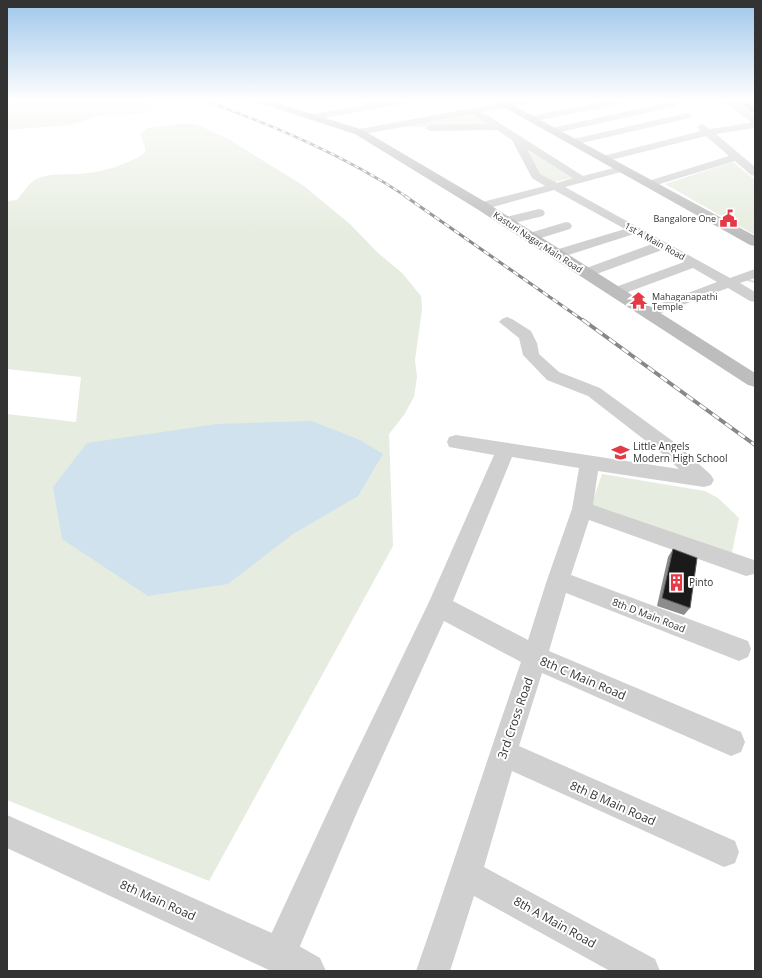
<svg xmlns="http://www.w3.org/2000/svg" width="762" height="978" font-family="'Open Sans',sans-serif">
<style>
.green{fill:#e6ecdf}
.water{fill:#cfe2ee}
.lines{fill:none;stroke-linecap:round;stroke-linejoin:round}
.stream{fill:#cfe2ee;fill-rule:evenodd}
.minor{fill:#d0d0d0;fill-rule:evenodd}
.tertiary{fill:#d0d0d0;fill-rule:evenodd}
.secondary{fill:#bdbdbd;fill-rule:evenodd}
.trunk{fill:#a2a2a2;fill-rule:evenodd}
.rail-far2-casing{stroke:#888;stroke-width:2.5}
.rail-far1-casing{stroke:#888;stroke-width:3}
.rail-casing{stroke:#888;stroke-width:4}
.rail-far2{stroke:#fff;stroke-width:1.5;stroke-dasharray:4.5;stroke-linecap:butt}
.rail-far1{stroke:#fff;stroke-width:2;stroke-dasharray:6;stroke-linecap:butt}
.rail{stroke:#fff;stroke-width:2.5;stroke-dasharray:8;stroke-linecap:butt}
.wall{fill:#8c8c8c}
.building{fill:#1a1a1a;stroke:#5f5f5f}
.labels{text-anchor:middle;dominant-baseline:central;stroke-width:4;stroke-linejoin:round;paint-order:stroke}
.far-poi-label{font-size:9px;fill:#333;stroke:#fff;text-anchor:end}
.far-street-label{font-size:9px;fill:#333;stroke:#fff}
.poi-label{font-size:10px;fill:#333;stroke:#fff;text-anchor:start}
.street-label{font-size:10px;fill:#333;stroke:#fff}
.near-street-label{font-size:12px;fill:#333;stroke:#fff}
</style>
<rect width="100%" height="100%" fill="#fff"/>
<g class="green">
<path d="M23,101H140L152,105L154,110L141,114L125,115L93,116L84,121L69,125L7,130V104Z"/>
<path d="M472,113L493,126L396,127Z"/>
<path d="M180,124H196L230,140L304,186L350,224L377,252L402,273L421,296L422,309L415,360L417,377L414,397L404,415L389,434L393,546L209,881L7,800V414L76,422L81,377L7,369V201L17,200C22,194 27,186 33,181C49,171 70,176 88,173C106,171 130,163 145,153V147L140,134L147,128Z"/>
<path d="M528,148L575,177L551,183L539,176L530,158Z"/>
<path d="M733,162L755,180V235L665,184Z"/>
<path d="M602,474L705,491L718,498L739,518L731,557L590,509Z"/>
</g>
<path class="water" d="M312,421L360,440L383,454L358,496L293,534L228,584L148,596L62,539L53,487L87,443L217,424Z"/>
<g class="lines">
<path class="stream" d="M747,279L755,281V283L747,281Z"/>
<g class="minor">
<path d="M362,101H375L384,103L385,105L381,108L363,103Z"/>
<path d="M512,101H529L525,104L482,112L583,176L621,166L626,169L625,171L565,187L730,278L755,269V278L740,283L755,292V302L750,301L728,288L653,316L648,317L643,316L641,313L643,310L717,282L693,268L620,295L615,296L610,295L608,292L610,289L684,262L662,250L591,276L586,277L581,276L579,273L581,270L652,244L634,234L562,257H552L550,254L552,251L625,229L554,190L482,210L478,209L476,206L478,203L545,186L532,178L512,140L497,130L430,131L425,128L430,125L488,124L472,114L359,135L354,132L359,129ZM527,149L573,178L557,183L540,174Z"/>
<path d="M607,101H623L619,104L531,122L526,119L531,116Z"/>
<path d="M674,101L677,102L678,104L677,106L552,134L547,131L552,128Z"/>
<path d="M687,113L690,114L692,116L690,118L573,145L568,142L573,139Z"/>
<path d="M755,122V128L716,134L755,167V176L751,175L735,161L653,186H645L643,184L645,182L729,156L706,136L603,162L598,159L599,157L701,131L697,127L702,124L710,129Z"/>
<path d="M539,209L543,210L545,213L543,216L506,225L502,224L500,221L502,218Z"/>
<path d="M566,222L570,223L572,226L570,229L531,241L526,240L525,237L526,234Z"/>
<path d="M507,317L512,319L531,331L537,343L539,354L559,372L600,388L678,445L711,475L714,480L711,485L704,487L598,471L593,505L754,560V574L746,576L589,520L571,575L748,641L751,649L748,657L739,661L566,593L549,651L741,732L745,742L741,752L731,756L542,673L519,746L735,841L739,852L735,863L724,867L512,771L484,867L655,959L660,971H610L474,896L450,971H416C452,869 485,765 521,662L444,621L358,810L291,967L281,971L267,967L262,955L267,943L338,790L429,602L494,455L449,447L447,442L449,437L456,435L679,469L664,455L588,396L547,380L523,355L519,338L499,322L502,319ZM512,457L579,468L572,509L547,580L528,640L453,601Z"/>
</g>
<g class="tertiary">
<path d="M387,101H407L402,104L313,120L308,117L313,114Z"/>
<path d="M723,101H734L755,115V123L751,122Z"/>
<path d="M7,815L292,942L320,958L326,971H271L7,848Z"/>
</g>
<g class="secondary">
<path d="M257,101H271L363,130L487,203L755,373V387L748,385L477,209L355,134L259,103Z"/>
<path d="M493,101H505L755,236V246L750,245Z"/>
</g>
<path class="trunk" d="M738,101H749L755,105V113L751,112Z"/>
<defs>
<path id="rail-far2" d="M206,101C276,127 344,155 407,197"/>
<path id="rail-far1" d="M405,196L584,321"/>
<path id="rail" d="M583,320L755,445"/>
</defs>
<use href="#rail-far2" class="rail-far2-casing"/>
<use href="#rail-far1" class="rail-far1-casing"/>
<use href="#rail" class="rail-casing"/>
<use href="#rail-far2" class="rail-far2"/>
<use href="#rail-far1" class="rail-far1"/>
<use href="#rail" class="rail"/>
</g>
<path class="wall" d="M673,549L690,608L684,615L657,606L668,557Z"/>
<path class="building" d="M673,549L697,558L690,608L662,598Z"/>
<linearGradient id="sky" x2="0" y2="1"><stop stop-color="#9ec6ea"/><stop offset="0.42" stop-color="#fff"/><stop offset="1" stop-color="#fff" stop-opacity="0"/></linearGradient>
<rect width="762" height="238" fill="url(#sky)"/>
<defs>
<symbol id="civic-bare" viewBox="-9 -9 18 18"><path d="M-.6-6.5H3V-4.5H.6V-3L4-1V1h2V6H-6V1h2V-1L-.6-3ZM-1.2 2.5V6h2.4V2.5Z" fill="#e63946" stroke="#fff" stroke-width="2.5" paint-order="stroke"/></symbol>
<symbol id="temple-bare" viewBox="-9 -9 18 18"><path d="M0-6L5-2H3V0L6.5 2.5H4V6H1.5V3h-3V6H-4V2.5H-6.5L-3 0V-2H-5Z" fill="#e63946" stroke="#fff" stroke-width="2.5" paint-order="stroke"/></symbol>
<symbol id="school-bare" viewBox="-9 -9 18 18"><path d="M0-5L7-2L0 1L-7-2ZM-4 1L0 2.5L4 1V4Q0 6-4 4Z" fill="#e63946" stroke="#fff" stroke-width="2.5" paint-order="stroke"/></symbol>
<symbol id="building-bare" viewBox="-9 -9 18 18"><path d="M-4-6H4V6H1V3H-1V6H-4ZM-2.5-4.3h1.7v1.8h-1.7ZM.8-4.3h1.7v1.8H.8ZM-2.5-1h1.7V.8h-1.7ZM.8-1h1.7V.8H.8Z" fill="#e63946" stroke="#fff" stroke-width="2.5" paint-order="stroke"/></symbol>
</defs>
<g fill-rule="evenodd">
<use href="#civic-bare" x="716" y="206" width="25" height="25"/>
<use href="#temple-bare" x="626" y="288" width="25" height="25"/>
<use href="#school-bare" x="608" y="440" width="25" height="25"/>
<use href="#building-bare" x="664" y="570" width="25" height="25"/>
</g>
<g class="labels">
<g class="far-poi-label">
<text x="716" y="218">Bangalore One</text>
<text x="652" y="296" text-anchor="start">Mahaganapathi<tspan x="652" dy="10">Temple</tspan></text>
</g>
<g class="far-street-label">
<text transform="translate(655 241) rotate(29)">1st A Main Road</text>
<text transform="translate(538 242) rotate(33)">Kasturi Nagar Main Road</text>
</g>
<g class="poi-label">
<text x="633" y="446">Little Angels<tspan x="633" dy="12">Modern High School</tspan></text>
<text x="689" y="582">Pinto</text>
</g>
<g class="street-label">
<text transform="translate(649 615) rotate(21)">8th D Main Road</text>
</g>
<g class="near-street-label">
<text transform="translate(583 678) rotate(23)">8th C Main Road</text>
<text transform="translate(515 718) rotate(-71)">3rd Cross Road</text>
<text transform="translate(613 803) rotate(24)">8th B Main Road</text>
<text transform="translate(158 900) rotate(24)">8th Main Road</text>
<text transform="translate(555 922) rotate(29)">8th A Main Road</text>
</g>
</g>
<rect width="762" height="978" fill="none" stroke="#333333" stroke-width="16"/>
</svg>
